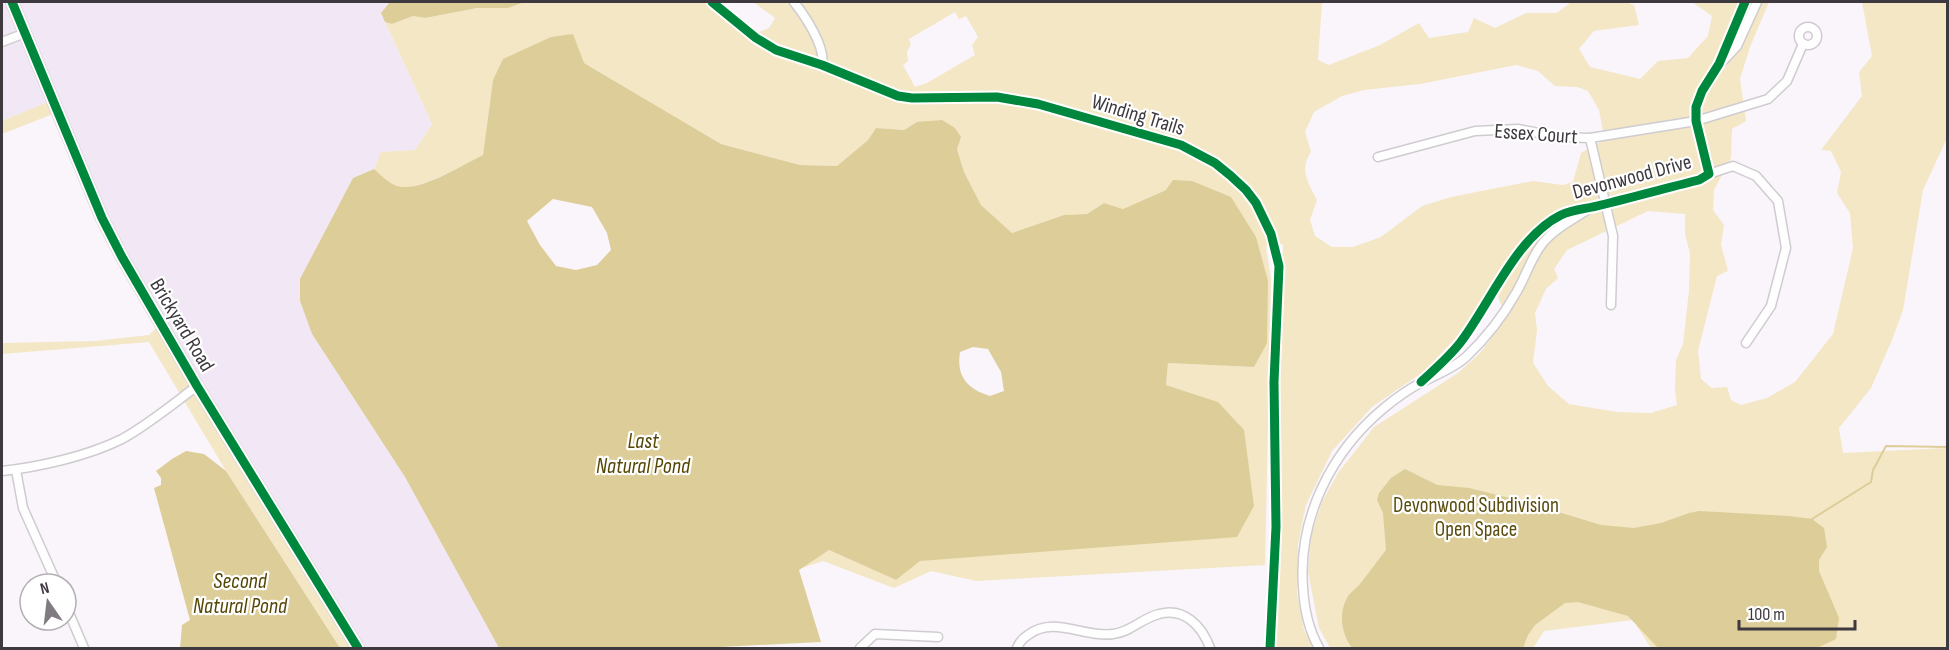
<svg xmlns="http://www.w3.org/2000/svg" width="1949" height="650" font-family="'Sofia Sans Condensed',sans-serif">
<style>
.built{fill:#f2e8f5}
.green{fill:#f3e7c5;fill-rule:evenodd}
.water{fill:#ddcd98;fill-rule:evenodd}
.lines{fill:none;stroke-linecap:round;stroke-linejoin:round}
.stream{stroke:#ddcd98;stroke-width:2}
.minor-casing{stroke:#cfccd0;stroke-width:11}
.tertiary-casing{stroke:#cfccd0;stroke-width:14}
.minor{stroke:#fefefe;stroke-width:8}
.tertiary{stroke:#fefefe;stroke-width:10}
.cycleway-casing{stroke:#fff;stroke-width:13}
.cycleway{stroke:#00873e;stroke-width:9}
.labels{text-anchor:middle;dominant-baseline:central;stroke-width:4.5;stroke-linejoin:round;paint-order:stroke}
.street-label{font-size:21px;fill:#3d393e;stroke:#fff}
.park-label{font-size:21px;fill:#5a4c0e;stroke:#fff}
.water-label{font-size:22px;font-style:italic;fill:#554605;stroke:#fff}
</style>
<rect width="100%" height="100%" fill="#faf5fb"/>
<path class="built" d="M2,2H390L381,14L432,124L415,150L381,153L374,169L353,178L300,301L312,334L405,477L499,648H358L102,218L52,101L2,121Z"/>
<g class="green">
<path d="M525,2L550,3L551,2H719L759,32L769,28L775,18L753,2H1322L1318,60L1329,65L1380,45L1419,23L1429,38L1468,32L1474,18L1495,28L1526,13H1557L1571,2H1625L1634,5L1639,25L1594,31L1579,49L1590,67L1640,79L1658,61L1688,58L1708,36L1712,16L1692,2H1769L1750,47L1740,79L1746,121L1732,129L1731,158L1714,190L1713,210L1724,225L1721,245L1728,271L1717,276L1698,351L1701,379L1712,388L1727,387L1731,400L1741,405L1767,398L1795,382L1833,334L1853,248L1850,213L1837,193L1841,172L1831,151L1821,150L1862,96L1859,72L1872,56L1862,2H1947V138L1923,190L1903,310L1892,340L1871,388L1839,428L1843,453L1947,448V648H1651L1633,620L1544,631L1533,648H1330L1319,628L1308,572L1311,535L1322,502L1338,473L1374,427L1458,373L1480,353L1506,318L1494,285L1461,332L1426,370L1372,407L1332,451L1306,505L1298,544L1297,594L1304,630L1314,648H1273L1283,244L1266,247L1271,280L1265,565L976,581L931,571L894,588L823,561L799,569L829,550L896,580L919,561L1218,402L1166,385L1168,363L1254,367L1166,190L1123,209L1104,203L1087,214L1064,215L1012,233L981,205L964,172L957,149L917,122L904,130L876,128L868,140L837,166L800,165L721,144L584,63L493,80L483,155C465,164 419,191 401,187C390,185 381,176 374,169L381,152L415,150L432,124L385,22L392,24L413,16L425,18L477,8H508ZM955,12L959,19L966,16L978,37L972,45L975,55L927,83L915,87L903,65L908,61L907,52L911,44L909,39ZM1516,65L1538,71L1555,86L1577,87L1588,91L1599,110L1603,131L1600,142L1581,153L1573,182L1563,185L1533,181L1451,197L1422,206L1381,237L1353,247H1332L1315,236L1310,220L1317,200C1308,183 1299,169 1311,152L1305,132L1314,112L1342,96L1364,90L1420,84ZM1648,211L1685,214V234L1690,253L1689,291L1683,344L1676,360L1675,389L1677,405L1651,413L1617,412L1569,404L1548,386L1533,363L1537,330L1535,313L1546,289L1558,278L1554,269L1567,250Z"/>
<path d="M53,100L58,112L2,134V121Z"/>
<path d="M160,324L358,648H340L226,471L149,342L2,354V343L95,341L149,335Z"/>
</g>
<g class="water">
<path d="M390,2H525L508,8H477L425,18L413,16L392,24L385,22L381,13Z"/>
<path d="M573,34L584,63L721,144L800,165L837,166L868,140L876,128L904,130L917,122L942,120L955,128L961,137L957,149L964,172L981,205L1012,233L1064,215L1087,214L1104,203L1123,209L1166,190L1173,180L1192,181L1231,197L1256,237L1268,281L1267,343L1254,367L1168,363L1166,385L1218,402L1244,430L1254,506L1237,537L920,561L896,580L829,550L799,570L821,642L701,648H499L405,477L312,334L300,301V279L353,178L374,169C382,176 391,186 402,187C425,189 462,165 483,155L493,80L503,59L551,37ZM553,199L592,207L607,233L611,250L597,265L576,270L556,266L540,245L527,221ZM973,347L988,349L1001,372L1004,391L990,396C968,389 956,377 960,352Z"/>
<path d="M186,451L204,454L226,471L340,648H180L182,625L190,620L154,488L161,485V478L156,471L172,459Z"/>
<path d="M1405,469L1437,485L1469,488L1522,501L1601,525L1634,528L1661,523L1689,513L1699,511L1789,516L1812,519L1824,528L1827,547L1819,560V571L1839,618L1836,639L1817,648H1658L1628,616L1578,602L1565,603L1535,625L1528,635L1523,648H1352C1342,635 1338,614 1347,598C1349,593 1356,589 1360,584C1369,573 1377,561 1386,550L1383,513L1377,500L1379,493L1391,478Z"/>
</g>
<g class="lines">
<path class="stream" d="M1812,519L1871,482L1873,470L1886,446L1948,447"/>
<defs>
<g id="minor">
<path d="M712,2L756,38L776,50L822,65L898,96L912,98L997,97L1038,104L1181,145L1215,163L1231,176L1246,190L1256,203L1271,234L1279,266L1274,382L1276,527L1270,648"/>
<path d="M794,2C805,16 826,47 822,65"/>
<circle cx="1808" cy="36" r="9"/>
<path d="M2,42L25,33"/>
<path d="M1724,60L1737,46L1757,2"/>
<path d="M1590,138L1613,236L1611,305"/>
<path d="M1378,157L1475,131L1518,129L1558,137L1590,138L1696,121L1768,99L1787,81L1803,44"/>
<path d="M1709,174L1733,166L1756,176L1778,201L1786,248L1771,306L1746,343"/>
<path d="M1426,378C1438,366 1451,355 1461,341C1490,301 1514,243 1558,217C1571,209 1583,210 1597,206C1631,198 1665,189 1699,180L1709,174L1696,121V107L1702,91L1719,64L1745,2"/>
<path d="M16,470L23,508L57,584"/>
<path d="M2,471C39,467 88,456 122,439C149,424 173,404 197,386"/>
<path d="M66,606L84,648"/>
<path d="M860,648L875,634L938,637"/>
<path d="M1017,648C1019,643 1023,638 1028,635C1054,615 1084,638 1113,634C1131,632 1142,618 1159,614C1184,607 1202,626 1210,648"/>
<path d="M1319,648C1309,630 1304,608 1303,587C1298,518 1331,452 1384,408C1396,398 1409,389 1422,382C1437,374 1453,369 1466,357C1485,339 1503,316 1516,293C1525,278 1531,258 1542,244C1554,229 1572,220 1589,209"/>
</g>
<path id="tertiary" d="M12,2L102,218L122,257L197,386L358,648"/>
</defs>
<use href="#minor" class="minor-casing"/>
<use href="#tertiary" class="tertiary-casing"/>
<use href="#minor" class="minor"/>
<use href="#tertiary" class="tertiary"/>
<defs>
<g id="cycleway">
<path d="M12,2L102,218L122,257L197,386L358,648"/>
<path d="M712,2L756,38L776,50L822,65L898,96L912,98L997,97L1038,104L1181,145L1215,163L1231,176L1246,190L1256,203L1271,234L1279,266L1274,382L1276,527L1270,648"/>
<path d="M1421,382C1434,370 1449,357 1460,343C1490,304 1516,237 1561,215C1574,209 1587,209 1601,205C1634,197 1666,188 1699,180L1709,174L1696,121V107L1702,91L1719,64L1745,2"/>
</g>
</defs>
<use href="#cycleway" class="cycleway-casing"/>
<use href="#cycleway" class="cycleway"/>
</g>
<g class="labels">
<g class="street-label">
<text transform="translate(1138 115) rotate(17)">Winding Trails</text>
<text transform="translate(1536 134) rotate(4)">Essex Court</text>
<text transform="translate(1632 177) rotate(-15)">Devonwood Drive</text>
<text transform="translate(182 325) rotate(59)">Brickyard Road</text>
</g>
<g class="park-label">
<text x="1476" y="505">Devonwood Subdivision<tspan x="1476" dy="24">Open Space</tspan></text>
</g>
<g class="water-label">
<text x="643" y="441">Last<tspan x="643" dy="25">Natural Pond</tspan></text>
<text x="240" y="581">Second<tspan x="240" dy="25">Natural Pond</tspan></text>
</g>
</g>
<rect width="1949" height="650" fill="none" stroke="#3d393e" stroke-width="6"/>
<g transform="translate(48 602) rotate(346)"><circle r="28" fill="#ffffff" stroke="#b1b0b2" stroke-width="1.5"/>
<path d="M0-4.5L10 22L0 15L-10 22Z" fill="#7f7b80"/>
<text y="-9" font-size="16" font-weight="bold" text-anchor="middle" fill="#3d393e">N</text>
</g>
<path d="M1739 620v9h116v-9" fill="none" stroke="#3d393e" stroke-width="3"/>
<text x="1748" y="620" font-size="18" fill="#3d393e" stroke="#ffffff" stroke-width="4.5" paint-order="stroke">100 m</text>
</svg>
